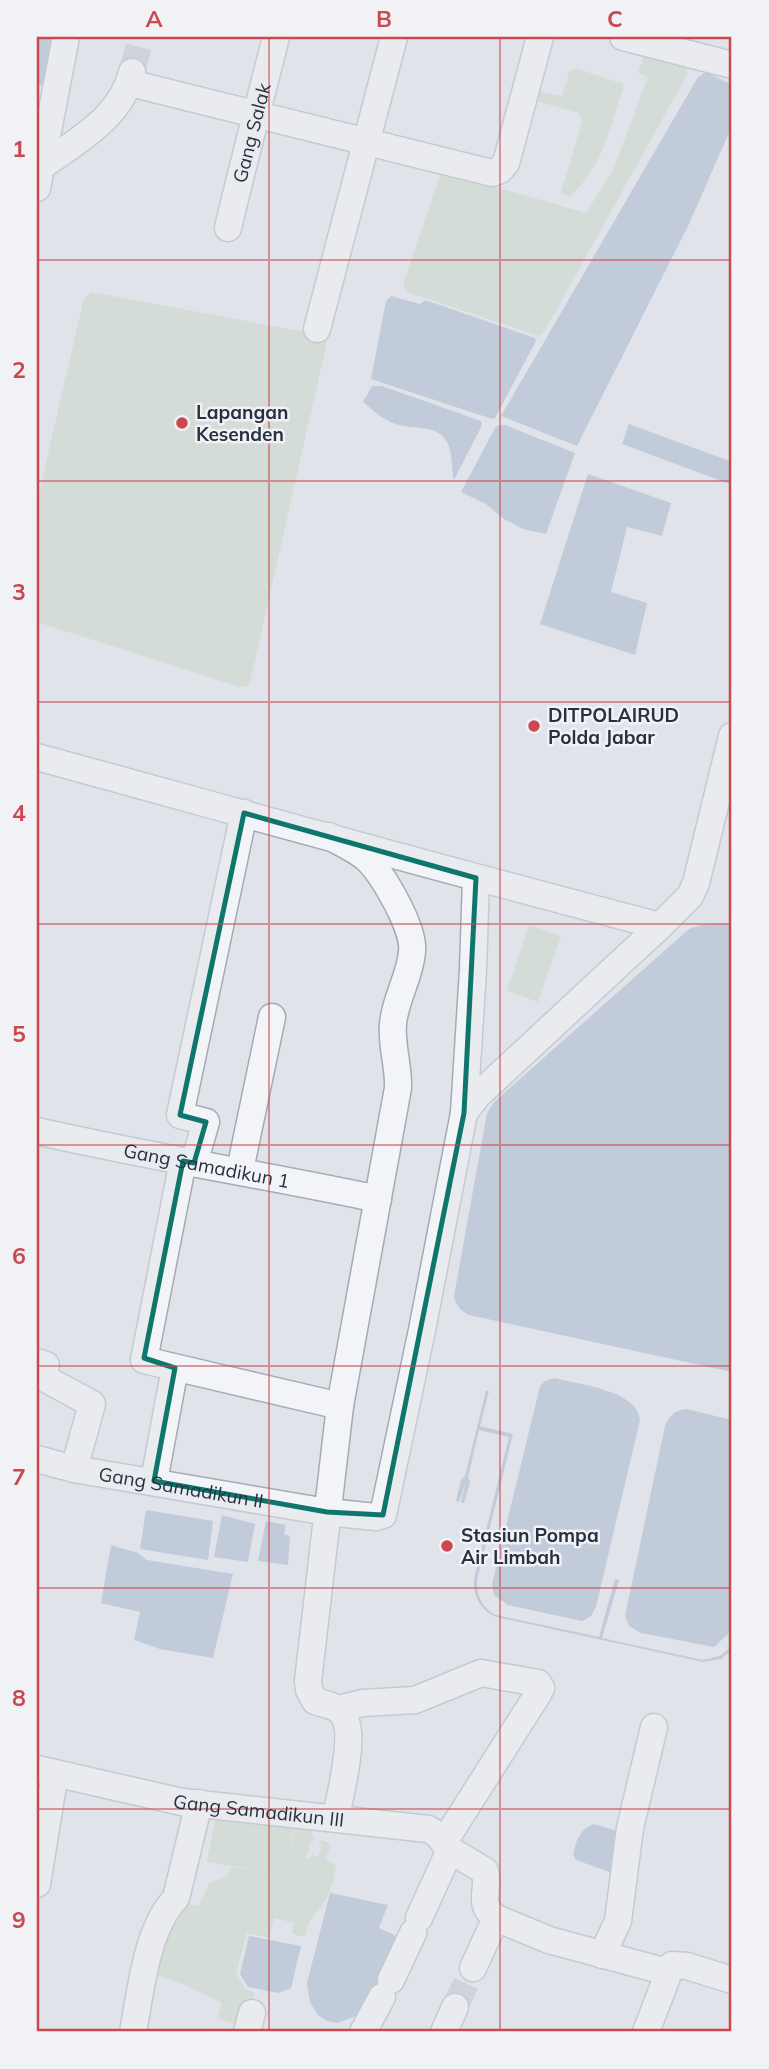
<svg xmlns="http://www.w3.org/2000/svg" width="769" height="2069" font-family="Mulish,sans-serif">
<style>
.green{fill:#c5d3c2}
.water{fill:#9caec8}
.lines{fill:none;stroke-linecap:round;stroke-linejoin:round}
.canal{stroke:#9caec8;stroke-width:26}
.minor-tunnel{stroke:#bbbfc7;stroke-width:26;stroke-dasharray:26 13;stroke-linecap:butt}
.minor-casing{stroke:#a5aab3;stroke-width:29}
.minor{stroke:#f3f4f7;stroke-width:26}
.marked{fill:none;stroke:#0f766e;stroke-width:5;stroke-linejoin:round}
.grid{fill:none;stroke:#cb4850;stroke-width:2;stroke-opacity:0.55}
.poi-dot{fill:#cb4850;stroke:#f0f2f6;stroke-width:2.5}
.labels{text-anchor:middle;dominant-baseline:central;stroke-width:5;stroke-linejoin:round;paint-order:stroke}
.street-label{font-size:19px;fill:#293040;stroke:#f0f2f6}
.poi-label{font-size:19px;font-weight:bold;fill:#293040;stroke:#f0f2f6;text-anchor:start}
.neatline{fill:none;stroke:#cb4850;stroke-width:2.5}
.grid-label{font-size:23px;text-anchor:middle;font-weight:bold;fill:#cb4850}
</style>
<rect width="100%" height="100%" fill="#e0e3e9"/>
<g class="green">
<path d="M644,56L681,63L687,67V75L544,332L539,336L407,292L403,285L440,175L447,173L586,213L614,168L648,77L638,73Z"/>
<path d="M578,69L623,84V89C609,130 603,167 569,197L561,192L582,121L578,113L533,100L535,91L562,96L570,70Z"/>
<path d="M91,292L316,334L326,339V346L250,683L247,686L240,687L37,622V501L84,298Z"/>
<path d="M529,925L561,936L538,1002L507,991Z"/>
<path d="M216,1815L293,1825L288,1867L294,1828L313,1826L311,1837H314L313,1842L311,1841L306,1858L310,1859L312,1855L318,1857L322,1844L319,1843L320,1840L328,1843L330,1848L326,1856L327,1861L336,1865C334,1878 331,1891 324,1903C313,1918 310,1916 305,1937L292,1934L294,1923L274,1918L269,1938L247,1933L236,1974L246,1989L255,1993L245,2027L217,2018L222,2003L182,1984L151,1973L180,1902L198,1906L210,1883L226,1876L232,1867L277,1873L207,1862Z"/>
</g>
<g class="water">
<path d="M706,72L732,85V126L689,224L577,446L501,416L698,77Z"/>
<path d="M391,296L420,304L425,300L535,338L536,341L495,418L492,419L371,379L386,301Z"/>
<path d="M372,386H382L481,421L482,425L454,480C451,467 453,453 447,442C436,423 412,430 396,424C383,420 373,410 363,402Z"/>
<path d="M629,424L732,462V485L622,444Z"/>
<path d="M505,425L575,453L546,534L523,529L504,519L486,504L461,492L496,426Z"/>
<path d="M588,474L671,503L662,536L627,527L611,592L647,603L635,655L540,624Z"/>
<path d="M732,923V1372L469,1315C460,1310 456,1306 454,1296L487,1113L494,1102L689,929L701,925Z"/>
<path d="M555,1378C579,1385 638,1390 640,1420L596,1607L591,1616L582,1621L508,1605L494,1595L492,1584L540,1386L545,1381Z"/>
<path d="M486,1391H489L480,1426L513,1434L477,1580C476,1595 482,1608 496,1615L599,1637L615,1579L619,1580L602,1638L703,1660L720,1656L732,1646V1650L721,1659L703,1662L496,1617C480,1610 473,1596 474,1579L509,1437L479,1430L468,1477L470,1482L464,1503L461,1502L466,1481L459,1502L456,1501L461,1480L465,1476Z"/>
<path d="M686,1409L732,1420V1615L728,1634L714,1647L641,1633L629,1626L625,1616L665,1426C670,1415 674,1411 686,1409Z"/>
<path d="M146,1510L213,1521L208,1560L140,1549Z"/>
<path d="M222,1515L255,1524L248,1562L214,1557Z"/>
<path d="M266,1521L286,1525L284,1534L290,1536L288,1565L258,1561Z"/>
<path d="M111,1545L138,1553L147,1560L233,1574L213,1658L160,1649L134,1640L140,1612L101,1603Z"/>
<path d="M594,1824L623,1833L615,1874L576,1860L573,1854C577,1841 579,1829 594,1824Z"/>
<path d="M330,1893L388,1905L379,1928L401,1938L371,2003L361,2014L338,2023L327,2021L318,2015L310,2002L307,1983Z"/>
<path d="M249,1936L301,1946L291,1988L278,1993L248,1987L240,1974Z"/>
</g>
<g class="lines">
<path class="canal" d="M37,73L45,37"/>
<g class="minor-tunnel">
<path d="M132,72L141,37"/>
<path d="M455,2007L473,1968"/>
</g>
<defs>
<g id="minor">
<path d="M623,37L732,65"/>
<path d="M130,83L492,173L500,170L506,163L540,37"/>
<path d="M42,166C78,140 121,118 132,72"/>
<path d="M37,188L66,37"/>
<path id="s1" d="M228,228C243,164 260,101 276,37"/>
<path d="M317,329L394,37"/>
<path d="M37,757C245,814 452,872 660,926L690,896L696,883L732,736"/>
<path d="M329,836C341,843 355,849 366,858C383,874 415,929 412,952C410,977 395,999 393,1024C391,1046 399,1066 398,1088L340,1406L308,1681L309,1690L315,1701C323,1704 334,1705 340,1711C359,1728 340,1793 336,1817"/>
<path d="M464,1113L477,1096L660,926"/>
<path id="s2" d="M37,1131C150,1157 264,1175 378,1199"/>
<path d="M183,1161L144,1360L340,1406"/>
<path d="M194,1163L206,1122L180,1115L244,813"/>
<path d="M240,1170L272,1017"/>
<path d="M40,1363L46,1365L44,1378L92,1404L74,1469"/>
<path id="s3" d="M37,1459L74,1469L327,1512L376,1517L383,1515L422,1330L464,1113L473,970L476,878"/>
<path d="M154,1481L175,1368"/>
<path d="M339,1709L362,1703L415,1700L481,1673L538,1683L541,1688L538,1694L444,1842"/>
<path id="s4" d="M37,1769L182,1802L428,1829L437,1834L450,1850L485,1871C490,1890 476,1904 496,1918L473,1968"/>
<path d="M37,1884L55,1773"/>
<path d="M419,1918L450,1850"/>
<path d="M496,1918L549,1940L667,1972V1977L646,2032"/>
<path d="M602,1955L618,1921L630,1828L654,1727"/>
<path d="M667,1972L672,1965L687,1966L732,1980"/>
<path d="M391,1980L413,1933"/>
<path d="M133,2032C141,1991 146,1929 176,1898L199,1803"/>
<path d="M247,2032L252,2013"/>
<path d="M363,2032L382,1997"/>
<path d="M444,2032L455,2007"/>
</g>
</defs>
<use href="#minor" class="minor-casing"/>
<use href="#minor" class="minor"/>
</g>
<path d="M0 0H769V2069H0ZM244,813L476,878L464,1113L383,1515L327,1512L154,1481L175,1368L144,1358L183,1161L194,1163L206,1122L180,1115Z" fill="#e0e3e9" fill-opacity=".55" fill-rule="evenodd"/>
<path class="marked" d="M244,813L476,878L464,1113L383,1515L327,1512L154,1481L175,1368L144,1358L183,1161L194,1163L206,1122L180,1115Z"/>
<path class="grid" d="M269,37V2032M500,37V2032M37,260H732M37,481H732M37,702H732M37,924H732M37,1145H732M37,1366H732M37,1588H732M37,1809H732"/>
<g class="poi-dot">
<circle cx="182" cy="423" r="7"/>
<circle cx="534" cy="726" r="7"/>
<circle cx="447" cy="1546" r="7"/>
</g>
<g class="labels">
<g class="street-label">
<text stroke="none"><textPath href="#s1" startOffset="98">Gang Salak</textPath></text>
<text stroke="none"><textPath href="#s2" startOffset="173">Gang Samadikun 1</textPath></text>
<text stroke="none"><textPath href="#s3" startOffset="147">Gang Samadikun II</textPath></text>
<text stroke="none"><textPath href="#s4" startOffset="226">Gang Samadikun III</textPath></text>
</g>
<g class="poi-label">
<text x="196" y="412">Lapangan<tspan x="196" dy="22">Kesenden</tspan></text>
<text x="548" y="715">DITPOLAIRUD<tspan x="548" dy="22">Polda Jabar</tspan></text>
<text x="461" y="1535">Stasiun Pompa<tspan x="461" dy="22">Air Limbah</tspan></text>
</g>
</g>
<rect width="769" height="2069" fill="none" stroke="#f0f2f6" stroke-width="77"/>
<rect x="38" y="38" width="692" height="1992" class="neatline"/>
<g class="grid-label">
<text x="154" y="27">A</text>
<text x="384" y="27">B</text>
<text x="615" y="27">C</text>
<text x="19" y="157">1</text>
<text x="19" y="378">2</text>
<text x="19" y="600">3</text>
<text x="19" y="821">4</text>
<text x="19" y="1042">5</text>
<text x="19" y="1264">6</text>
<text x="19" y="1485">7</text>
<text x="19" y="1706">8</text>
<text x="19" y="1928">9</text>
</g>
</svg>
